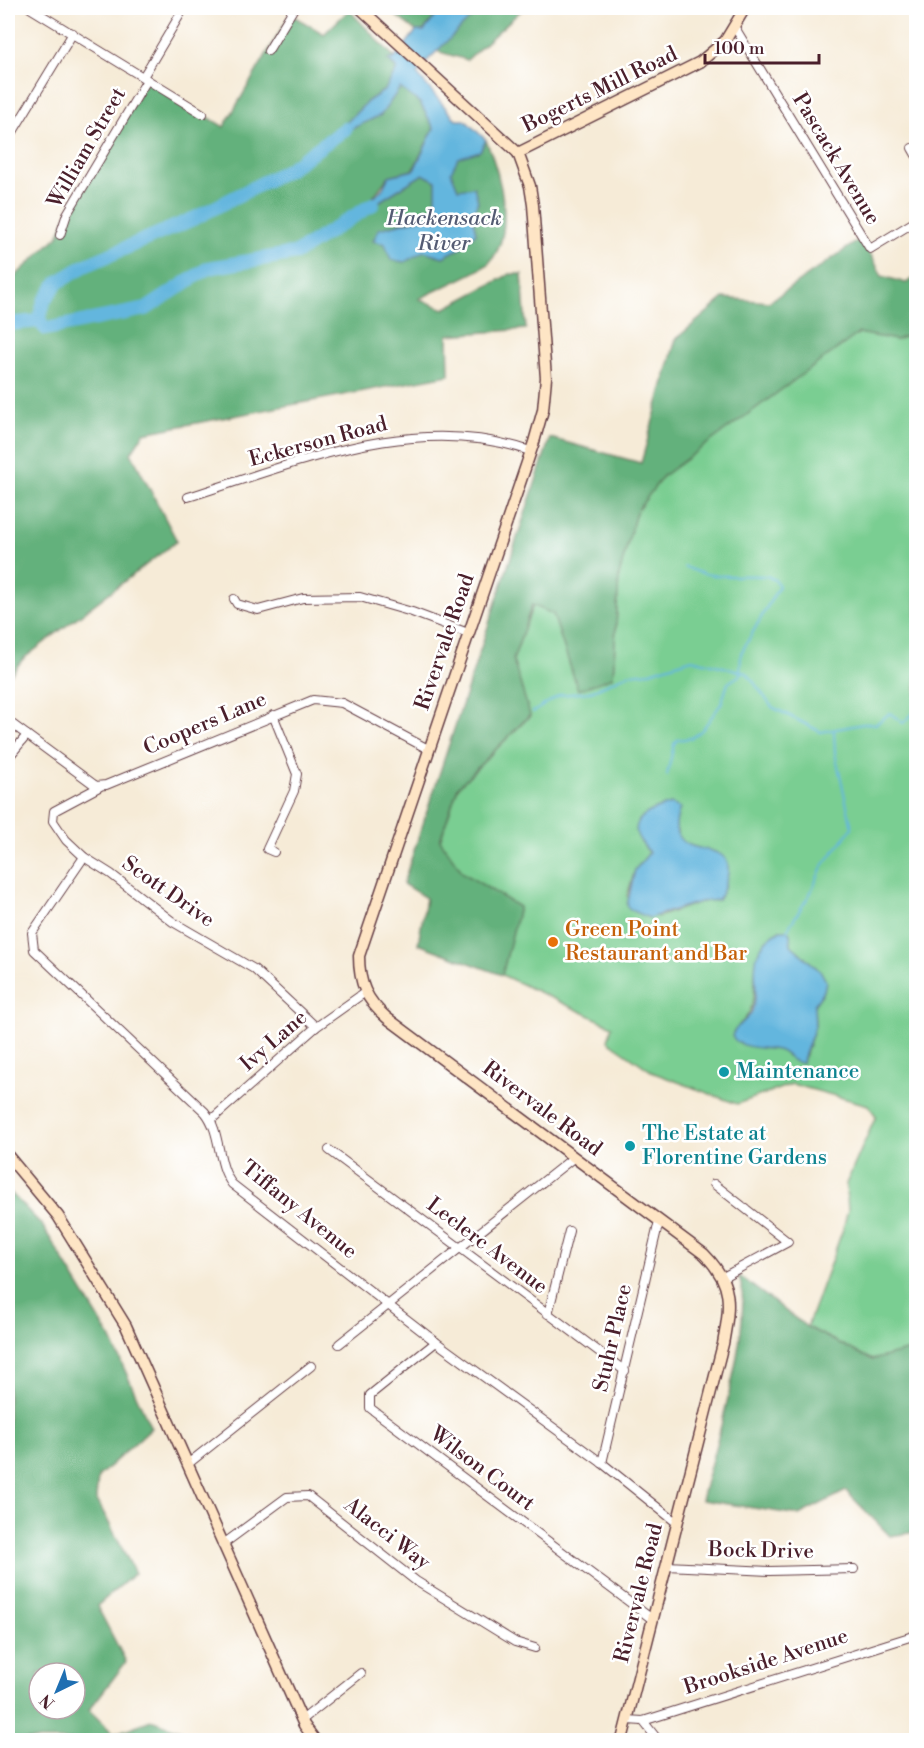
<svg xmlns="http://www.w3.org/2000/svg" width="924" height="1748" font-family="'Libre Bodoni',serif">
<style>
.green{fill:#7ace92;stroke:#62765e;stroke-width:1.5;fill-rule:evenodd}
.forest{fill:#63b17c;stroke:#566854;stroke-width:1.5;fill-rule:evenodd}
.water{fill:#63b6de;stroke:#566a84;stroke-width:1.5}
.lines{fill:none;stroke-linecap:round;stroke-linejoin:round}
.stream{stroke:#63b6de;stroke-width:2}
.river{stroke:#63b6de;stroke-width:14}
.street-casing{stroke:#643e45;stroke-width:10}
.secondary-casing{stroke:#643e45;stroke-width:13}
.street{stroke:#fff;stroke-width:8}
.secondary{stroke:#fee5c5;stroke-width:10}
.food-dot{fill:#e8710a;stroke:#fff;stroke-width:2}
.culture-dot{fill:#0f9aa8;stroke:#fff;stroke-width:2}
.labels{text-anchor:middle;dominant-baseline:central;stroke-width:5;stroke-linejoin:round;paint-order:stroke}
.street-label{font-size:21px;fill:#4a1f2b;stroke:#fff}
.food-label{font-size:21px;fill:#c56008;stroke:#fff;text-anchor:start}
.culture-label{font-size:21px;fill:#0d838f;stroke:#fff;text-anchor:start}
.water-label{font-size:22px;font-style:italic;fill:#545b73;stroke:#fff}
</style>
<rect width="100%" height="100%" fill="#fff"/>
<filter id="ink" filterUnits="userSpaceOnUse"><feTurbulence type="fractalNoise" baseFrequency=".0167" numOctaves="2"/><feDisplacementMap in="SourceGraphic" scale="12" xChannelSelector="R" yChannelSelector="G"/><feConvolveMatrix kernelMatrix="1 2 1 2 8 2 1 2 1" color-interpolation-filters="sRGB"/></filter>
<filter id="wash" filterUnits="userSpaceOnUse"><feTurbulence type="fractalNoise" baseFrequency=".008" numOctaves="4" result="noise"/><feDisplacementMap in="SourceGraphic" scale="24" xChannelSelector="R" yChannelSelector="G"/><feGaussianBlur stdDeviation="1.35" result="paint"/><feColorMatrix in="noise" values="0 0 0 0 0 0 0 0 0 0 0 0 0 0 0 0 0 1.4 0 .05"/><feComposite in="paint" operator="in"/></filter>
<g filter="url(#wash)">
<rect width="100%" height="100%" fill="#f6ebd7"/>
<path class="green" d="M859,333L896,340L916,333V1354L906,1351L872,1360L807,1327L843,1229L848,1210L846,1184L876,1116L868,1105L792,1084L737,1104L654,1073L608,1041L612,1026L502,975L519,907L463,873L440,840L458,787L530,716L513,660L533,605L553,614L578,689L613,677L619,575L636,512L663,476ZM661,807L678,812L675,826L680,840L692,847L725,885L718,900L700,902L658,917L627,896L635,870L649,853L644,845L643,816ZM780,930L790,934L791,945L821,972L824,991L814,1005L815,1026L805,1057H789L780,1050L740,1044L739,1025C771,999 736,956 780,930Z"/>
<g class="forest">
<path d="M386,8H442L423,31H416Z"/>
<path d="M481,8H524L467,60L436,51Z"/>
<path d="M349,10L395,58L388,60L397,69L385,90L368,101L332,138L381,115L400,87L420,103L434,128L413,170L389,176L361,213L423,174L436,181V207L423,218L400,222L424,251L443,257L459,249L476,233L472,216L478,201L458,189L450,172L458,157L480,151L486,140C500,174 517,232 489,263C482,271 433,291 419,299L444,309L510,274H522L526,329L448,335L449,375L144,433L131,453L177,541L23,659L8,678V283L59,235L67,214L147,80L224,127L290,14L324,34Z"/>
<path d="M862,238L882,276L906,283L916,277V332L896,340L859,333L663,476L636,512L619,575L613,677L578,690L553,614L532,605L513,660L530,715L458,787L440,840L463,873L519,907L502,975L418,944L426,898L403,884L550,438L641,463L676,339L724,298L769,302Z"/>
<path d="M8,1190L42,1225L110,1337L151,1428L98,1477L96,1498L135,1573L97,1606L126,1662L89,1710L114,1734L151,1720L199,1737L201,1740H8ZM39,1673H75V1709H39Z"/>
<path d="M738,1275L807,1327L872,1360L906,1351L916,1354V1532L890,1536L846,1491L799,1515L701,1500C713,1451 757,1317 738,1275Z"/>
</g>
<g class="water">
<path d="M442,8H481L427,61L417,74L456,120H465L486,140L480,151L458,158L451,172L458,189L474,187L478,201L472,216L476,233L459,249L443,257L424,251L405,262L391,260L385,244L373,241L379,229L423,218L436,207V181L423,174L359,214L383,188L389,176L414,170L434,128L420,103L400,88L381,115L330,139L368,101L385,90L397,69L388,60L395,58L416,31H424Z"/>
<path d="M671,804L680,808C658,868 735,832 728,874C726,883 723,892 718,900L700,902L649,918L629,909L627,905L635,870L649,853C646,847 641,843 638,837C629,816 657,808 671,804Z"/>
<path d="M780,930H787L790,934L791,945L821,972L826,981L824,991L814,1005L815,1026L802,1063C790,1063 788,1052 777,1050C763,1047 740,1050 732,1036C734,1026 747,1022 752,1011C764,979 739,955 780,930Z"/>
</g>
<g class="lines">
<g class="stream">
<path d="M533,712L560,695L589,692L629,674L650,672L692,659L747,673L772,707L821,732L868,723L876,724L890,713L903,723L916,711"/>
<path d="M667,775L674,744L677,740L691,738L702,730L721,704L728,683L740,675L741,653L779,586L775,580L767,576C738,574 710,581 684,566"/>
<path d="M787,930L810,894L822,867L852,828L835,753L834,731"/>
</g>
<g class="river">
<path d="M39,321L44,301L57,283L84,266L195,218L289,169L345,129"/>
<path d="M8,324L39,321L46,329L146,309L208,268L296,253L373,204"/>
</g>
</g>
</g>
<g filter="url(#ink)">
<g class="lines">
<defs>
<g id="street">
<path d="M30,8L203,114"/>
<path d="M734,26L870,249L916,221"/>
<path d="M268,51L294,8"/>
<path d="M143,77L184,8"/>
<path d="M8,140L73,33"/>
<path d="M912,148L916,155"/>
<path d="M60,235L67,214L147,80"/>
<path d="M188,497C298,463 415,411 530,451"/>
<path d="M234,599L237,604L258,610L303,598L360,597L412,612L468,633"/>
<path d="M273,715L297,774L294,791L267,849L274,852"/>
<path d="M8,721L96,786L106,785L313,700L342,703L428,749"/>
<path d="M8,758L27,735"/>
<path d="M99,787L54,811L53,821L66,840L84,857L111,874L173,922L254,969L316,1027"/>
<path d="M84,857L32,933L34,950L205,1112C222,1133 216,1163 232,1184L436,1342L602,1463L677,1523"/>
<path d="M211,1120L316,1027L364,993"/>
<path d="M329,1150L625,1371"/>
<path d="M714,1184L788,1242L723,1277"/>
<path d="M548,1314L569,1231"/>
<path d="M436,1342L370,1395V1408L652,1619"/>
<path d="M339,1344L573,1158"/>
<path d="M189,1463L311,1366"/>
<path d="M602,1463L659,1221"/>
<path d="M222,1545L287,1497L308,1496L416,1581L515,1642L535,1648"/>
<path d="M667,1566L769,1571L854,1569"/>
<path d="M302,1720L361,1673"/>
<path d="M627,1720L643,1721L916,1635"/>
<path d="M643,1721L658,1740"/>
</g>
<g id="secondary">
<path d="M360,8L518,153L530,186L533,205L546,378L543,410L534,442L359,956C359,983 366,1000 387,1018L704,1254C734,1284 730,1305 723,1344L622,1740"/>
<path d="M518,153L700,62L725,41L745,8"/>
<path d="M8,1156L58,1216L126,1326L304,1725L315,1740"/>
</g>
</defs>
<use href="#street" class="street-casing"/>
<use href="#secondary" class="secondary-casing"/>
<use href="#street" class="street"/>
<use href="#secondary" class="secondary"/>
</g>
</g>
<circle class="food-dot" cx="553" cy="942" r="6"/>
<g class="culture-dot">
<circle cx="724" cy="1072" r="6"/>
<circle cx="630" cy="1146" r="6"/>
</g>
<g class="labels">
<g class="street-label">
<text transform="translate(600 90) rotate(-26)">Bogerts Mill Road</text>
<text transform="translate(87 148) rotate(-60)">William Street</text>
<text transform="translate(836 159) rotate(59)">Pascack Avenue</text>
<text transform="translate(318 442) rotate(-15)">Eckerson Road</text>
<text transform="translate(445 642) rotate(-71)">Rivervale Road</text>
<text transform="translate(205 724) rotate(-23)">Coopers Lane</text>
<text transform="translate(168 892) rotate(35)">Scott Drive</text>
<text transform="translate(274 1041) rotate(-41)">Ivy Lane</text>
<text transform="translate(542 1109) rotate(37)">Rivervale Road</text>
<text transform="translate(299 1210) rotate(39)">Tiffany Avenue</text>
<text transform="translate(487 1246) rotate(37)">Leclerc Avenue</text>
<text transform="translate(613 1338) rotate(-77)">Stuhr Place</text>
<text transform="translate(482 1469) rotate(37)">Wilson Court</text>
<text transform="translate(387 1534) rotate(38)">Alacci Way</text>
<text transform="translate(761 1551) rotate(1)">Bock Drive</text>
<text transform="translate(639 1593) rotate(-76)">Rivervale Road</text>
<text transform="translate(766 1662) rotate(-18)">Brookside Avenue</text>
</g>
<g class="food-label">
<text x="565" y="930">Green Point<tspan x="565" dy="24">Restaurant and Bar</tspan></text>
</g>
<g class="culture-label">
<text x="736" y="1072">Maintenance</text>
<text x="642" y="1134">The Estate at<tspan x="642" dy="24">Florentine Gardens</tspan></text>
</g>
<g class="water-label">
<text x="444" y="218">Hackensack<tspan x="444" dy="25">River</tspan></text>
</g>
</g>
<rect width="924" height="1748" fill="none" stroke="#fff" stroke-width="30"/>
<g transform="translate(57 1691) rotate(223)"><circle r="28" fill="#ffffff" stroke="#b7a5aa" stroke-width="1.5"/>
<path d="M0-4.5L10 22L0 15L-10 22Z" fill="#1f6fb2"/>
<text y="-9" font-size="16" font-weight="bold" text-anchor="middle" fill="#4a1f2b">N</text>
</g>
<path d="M705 54v9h114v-9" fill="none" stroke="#4a1f2b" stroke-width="3"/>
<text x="714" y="54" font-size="18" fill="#4a1f2b" stroke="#ffffff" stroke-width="4.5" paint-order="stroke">100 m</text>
</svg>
